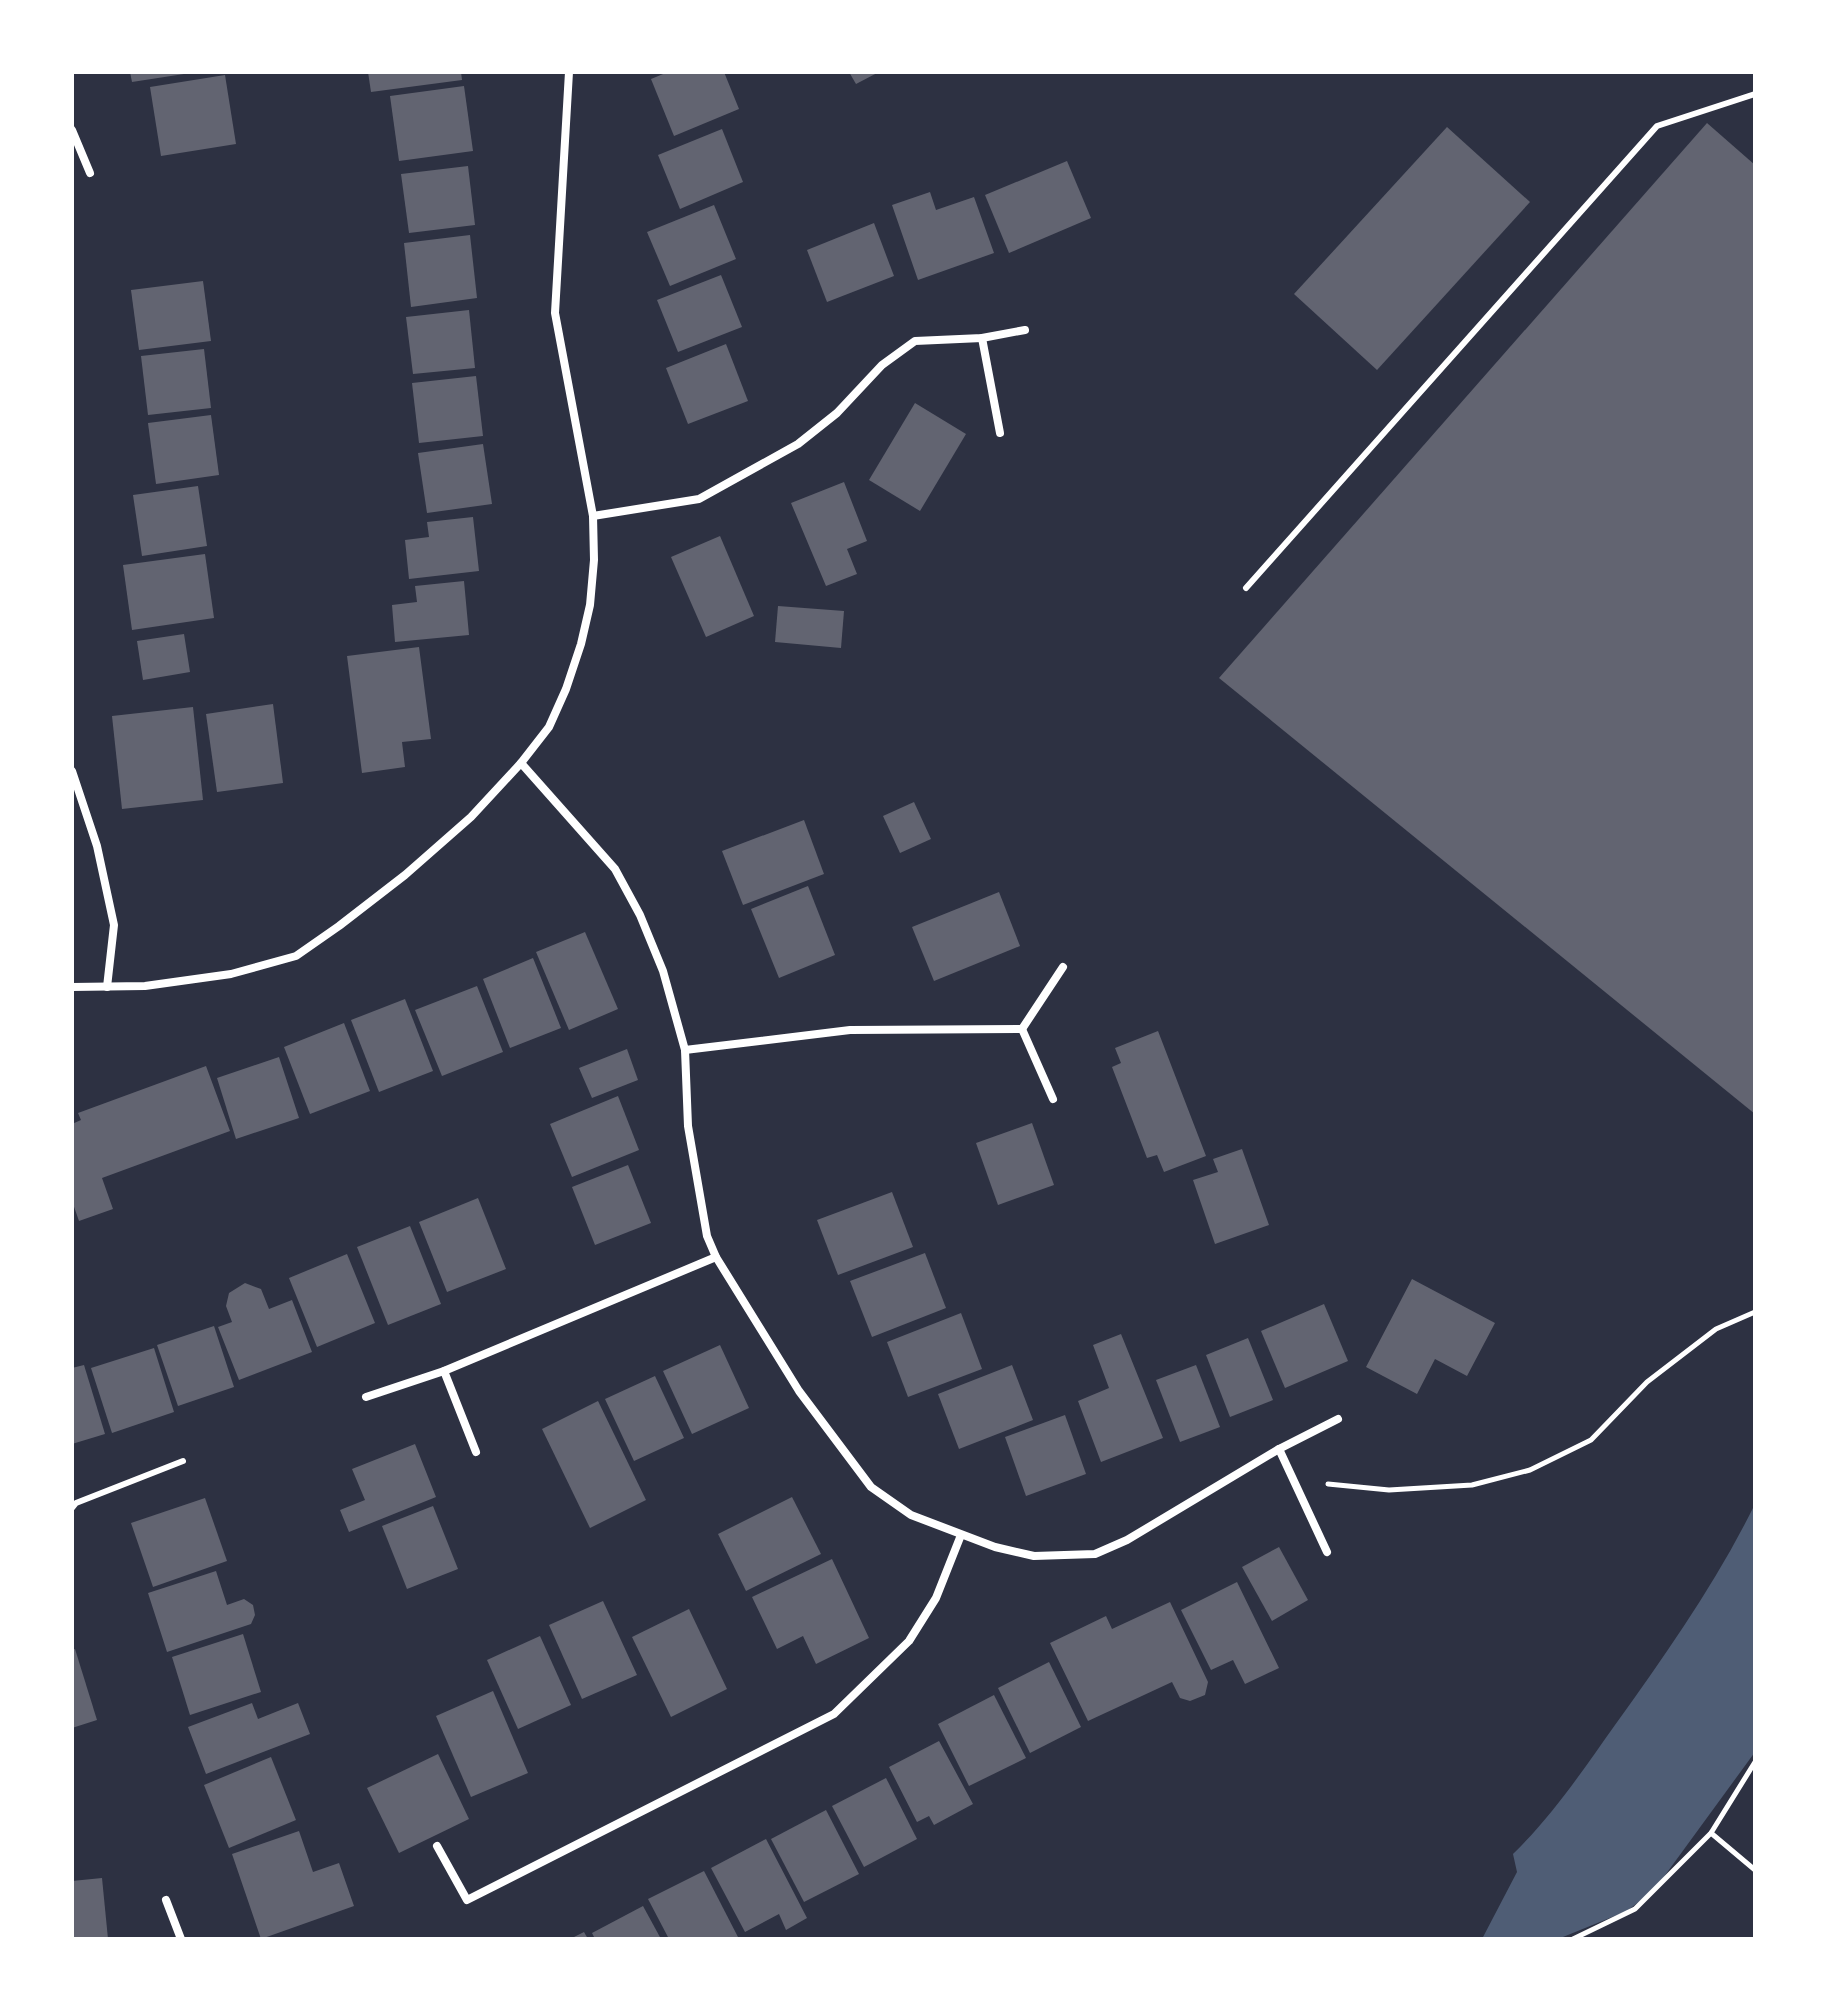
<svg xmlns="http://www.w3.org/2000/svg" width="1827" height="2011" font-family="Cabin,sans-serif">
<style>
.water{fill:#4f5d75}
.building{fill:#626471}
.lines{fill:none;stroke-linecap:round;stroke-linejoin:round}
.path{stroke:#fff;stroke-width:5}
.service{stroke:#fff;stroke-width:6}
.minor{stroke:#fff;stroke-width:8}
</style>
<rect width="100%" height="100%" fill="#2d3142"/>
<path class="water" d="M1755,1504V1752L1655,1889L1627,1911L1558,1939H1482L1517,1872L1513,1854C1553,1815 1583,1770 1615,1725C1666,1654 1716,1583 1755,1504Z"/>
<g class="building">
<path d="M130,72H184V74L132,82Z"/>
<path d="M368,72H461L462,80L371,92Z"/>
<path d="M668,72H724L739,109L674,136L651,79Z"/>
<path d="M849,72H879L856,84Z"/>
<path d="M225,75L236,144L161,156L150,87Z"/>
<path d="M464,86L473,151L399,161L390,96Z"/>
<path d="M1707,123L1755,165V1114L1219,678Z"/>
<path d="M1447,127L1530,202L1377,370L1294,294Z"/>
<path d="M722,129L743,182L680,209L658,155Z"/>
<path d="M1067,161L1091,218L1009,253L985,195Z"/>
<path d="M468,166L475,225L409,233L401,174Z"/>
<path d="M930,192L936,210L974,197L994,253L918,280L892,205Z"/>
<path d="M714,205L736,259L670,286L647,232Z"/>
<path d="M874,223L894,276L827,302L807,250Z"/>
<path d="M470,235L477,298L411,307L404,243Z"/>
<path d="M721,275L742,327L678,352L657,300Z"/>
<path d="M203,281L211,341L139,350L131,290Z"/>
<path d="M469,310L475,368L413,374L406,317Z"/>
<path d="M726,344L748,401L688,424L666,368Z"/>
<path d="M204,349L211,408L148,415L141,356Z"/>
<path d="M476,376L483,436L419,443L412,383Z"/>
<path d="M915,403L966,434L920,511L869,480Z"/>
<path d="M211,415L219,475L156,484L148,423Z"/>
<path d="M483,444L492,504L427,513L418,453Z"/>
<path d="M844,482L867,541L847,549L857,574L826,586L791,503Z"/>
<path d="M198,486L207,546L142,556L133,495Z"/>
<path d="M473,517L479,571L409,579L405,540L429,537L427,522Z"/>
<path d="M720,536L754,616L706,637L671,557Z"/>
<path d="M205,554L214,618L132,630L123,565Z"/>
<path d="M464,581L469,635L395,642L392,605L417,602L415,586Z"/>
<path d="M778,606L844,611L841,648L775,642Z"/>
<path d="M184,634L190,672L143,680L137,641Z"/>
<path d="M419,647L431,739L402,742L405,767L362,773L347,656Z"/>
<path d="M273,704L283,783L217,792L206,714Z"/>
<path d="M193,707L203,800L122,809L112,716Z"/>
<path d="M914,802L931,839L900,853L883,816Z"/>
<path d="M804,820L824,874L743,905L722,851Z"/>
<path d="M808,886L835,955L779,978L751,909Z"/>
<path d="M999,892L1020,946L934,981L912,927Z"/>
<path d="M585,932L618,1009L569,1030L536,952Z"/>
<path d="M533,958L561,1028L510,1048L483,979Z"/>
<path d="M477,986L503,1052L442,1076L415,1010Z"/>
<path d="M405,999L433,1071L379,1092L351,1020Z"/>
<path d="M344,1023L370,1091L310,1114L284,1047Z"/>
<path d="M1158,1031L1206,1156L1164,1172L1157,1155L1147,1158L1112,1067L1121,1063L1115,1048Z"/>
<path d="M627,1049L638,1080L592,1098L579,1068Z"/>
<path d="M279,1057L299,1118L236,1139L217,1078Z"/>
<path d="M206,1066L230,1131L102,1178L113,1209L79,1221L72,1201V1124L81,1120L78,1113Z"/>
<path d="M618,1096L639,1150L572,1177L550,1124Z"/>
<path d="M1032,1123L1054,1185L998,1205L976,1143Z"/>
<path d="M1242,1149L1269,1225L1215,1244L1193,1180L1218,1172L1213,1159Z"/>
<path d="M628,1165L651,1223L595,1245L572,1187Z"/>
<path d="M892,1192L913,1247L838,1275L817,1220Z"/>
<path d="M478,1198L506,1269L447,1292L419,1222Z"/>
<path d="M410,1226L441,1304L388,1325L357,1247Z"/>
<path d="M925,1253L946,1308L872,1337L850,1281Z"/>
<path d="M347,1254L375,1323L317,1347L289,1278Z"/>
<path d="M1412,1279L1495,1323L1467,1376L1435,1359L1417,1394L1366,1367Z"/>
<path d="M245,1283L261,1289L269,1309L292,1300L312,1352L239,1380L218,1327L232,1322L226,1306L229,1293Z"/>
<path d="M1324,1304L1348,1361L1285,1388L1261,1331Z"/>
<path d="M961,1313L982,1369L908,1397L887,1342Z"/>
<path d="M214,1326L234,1387L178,1406L157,1345Z"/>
<path d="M1121,1334L1163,1438L1101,1462L1078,1401L1109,1388L1093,1345Z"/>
<path d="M1248,1338L1273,1400L1230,1417L1206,1355Z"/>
<path d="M720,1345L749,1408L692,1434L663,1371Z"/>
<path d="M154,1348L174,1412L112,1433L91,1368Z"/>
<path d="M84,1365L105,1434L72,1444V1368Z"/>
<path d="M1012,1365L1033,1420L959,1449L938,1394Z"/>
<path d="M1196,1365L1220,1427L1180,1442L1156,1380Z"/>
<path d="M655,1376L684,1438L634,1461L605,1399Z"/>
<path d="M598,1401L646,1500L590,1528L542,1429Z"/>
<path d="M1065,1415L1086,1474L1026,1496L1005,1437Z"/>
<path d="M415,1444L436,1497L349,1532L340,1510L365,1500L352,1469Z"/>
<path d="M792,1497L821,1554L746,1591L718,1534Z"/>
<path d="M205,1498L227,1561L153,1587L131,1523Z"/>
<path d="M433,1506L458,1569L407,1589L382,1526Z"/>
<path d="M1279,1547L1308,1600L1272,1621L1242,1567Z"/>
<path d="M832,1559L869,1638L816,1664L803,1636L777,1649L752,1597Z"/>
<path d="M216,1571L227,1605L244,1599L253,1605L255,1615L251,1624L167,1652L148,1593Z"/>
<path d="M1237,1582L1279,1668L1245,1684L1233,1660L1211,1670L1181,1610Z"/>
<path d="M603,1601L637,1675L582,1699L549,1625Z"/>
<path d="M1170,1602L1208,1682L1205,1695L1190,1701L1180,1698L1172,1682L1088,1721L1050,1643L1106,1616L1112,1629Z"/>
<path d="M689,1609L727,1689L671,1717L632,1637Z"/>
<path d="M243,1634L261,1692L190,1715L172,1657Z"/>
<path d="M540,1636L571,1705L518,1729L487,1660Z"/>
<path d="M75,1649L97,1720L72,1728V1650Z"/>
<path d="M1049,1662L1081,1727L1030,1753L998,1688Z"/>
<path d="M493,1691L528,1773L471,1797L436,1716Z"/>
<path d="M994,1695L1026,1758L969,1786L938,1724Z"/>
<path d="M252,1703L258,1719L298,1703L310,1734L206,1774L188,1727Z"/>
<path d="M939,1741L973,1804L934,1825L929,1816L917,1822L889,1767Z"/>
<path d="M438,1754L469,1819L399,1853L367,1788Z"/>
<path d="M271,1757L296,1820L229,1848L204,1785Z"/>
<path d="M886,1778L917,1839L864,1867L832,1806Z"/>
<path d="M826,1810L859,1874L804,1902L771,1839Z"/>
<path d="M299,1831L313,1872L339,1863L354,1906L261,1939L232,1854Z"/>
<path d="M766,1839L807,1918L786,1930L779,1914L745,1932L711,1868Z"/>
<path d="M704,1871L739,1939H669L648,1899Z"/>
<path d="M102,1878L108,1939H72V1881Z"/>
<path d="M643,1906L661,1939H595L592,1933Z"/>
<path d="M584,1932L588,1939H570Z"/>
</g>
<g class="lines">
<g class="path">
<path d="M1328,1484L1389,1490L1472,1485L1530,1470L1591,1440L1647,1382L1716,1329L1755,1312"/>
<path d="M1711,1833L1755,1870"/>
<path d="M1573,1939L1635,1909L1711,1833L1755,1762"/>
</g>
<g class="service">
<path d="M1246,588L1657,126L1755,94"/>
<path d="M72,1508L76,1503L183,1461"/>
</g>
<g class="minor">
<path d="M72,130L90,173"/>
<path d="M982,338L1000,433"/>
<path d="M593,516L699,499L798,444L837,413L882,365L915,341L982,338L1025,330"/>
<path d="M521,763L615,869L640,915L663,971L685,1050L688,1126L707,1236L716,1257L799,1391L871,1487L911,1515L995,1547L1034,1556L1095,1554L1127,1540L1279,1449L1338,1419"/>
<path d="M72,771L97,846L114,925L107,987"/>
<path d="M72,987L145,986L231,974L296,956L339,926L405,875L471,817L521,763L549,727L566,689L581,644L590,605L594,560L593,516L555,313L569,72"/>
<path d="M1022,1029L1053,1099"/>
<path d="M685,1050L850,1030L1022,1029L1063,967"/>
<path d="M444,1371L476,1452"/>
<path d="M366,1397L444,1371L716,1257"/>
<path d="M1279,1449L1327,1552"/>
<path d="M437,1846L467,1900L834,1714L909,1641L936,1598L961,1535"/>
<path d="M166,1900L181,1939"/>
</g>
</g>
<rect width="1827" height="2011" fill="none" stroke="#ffffff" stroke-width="148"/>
</svg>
